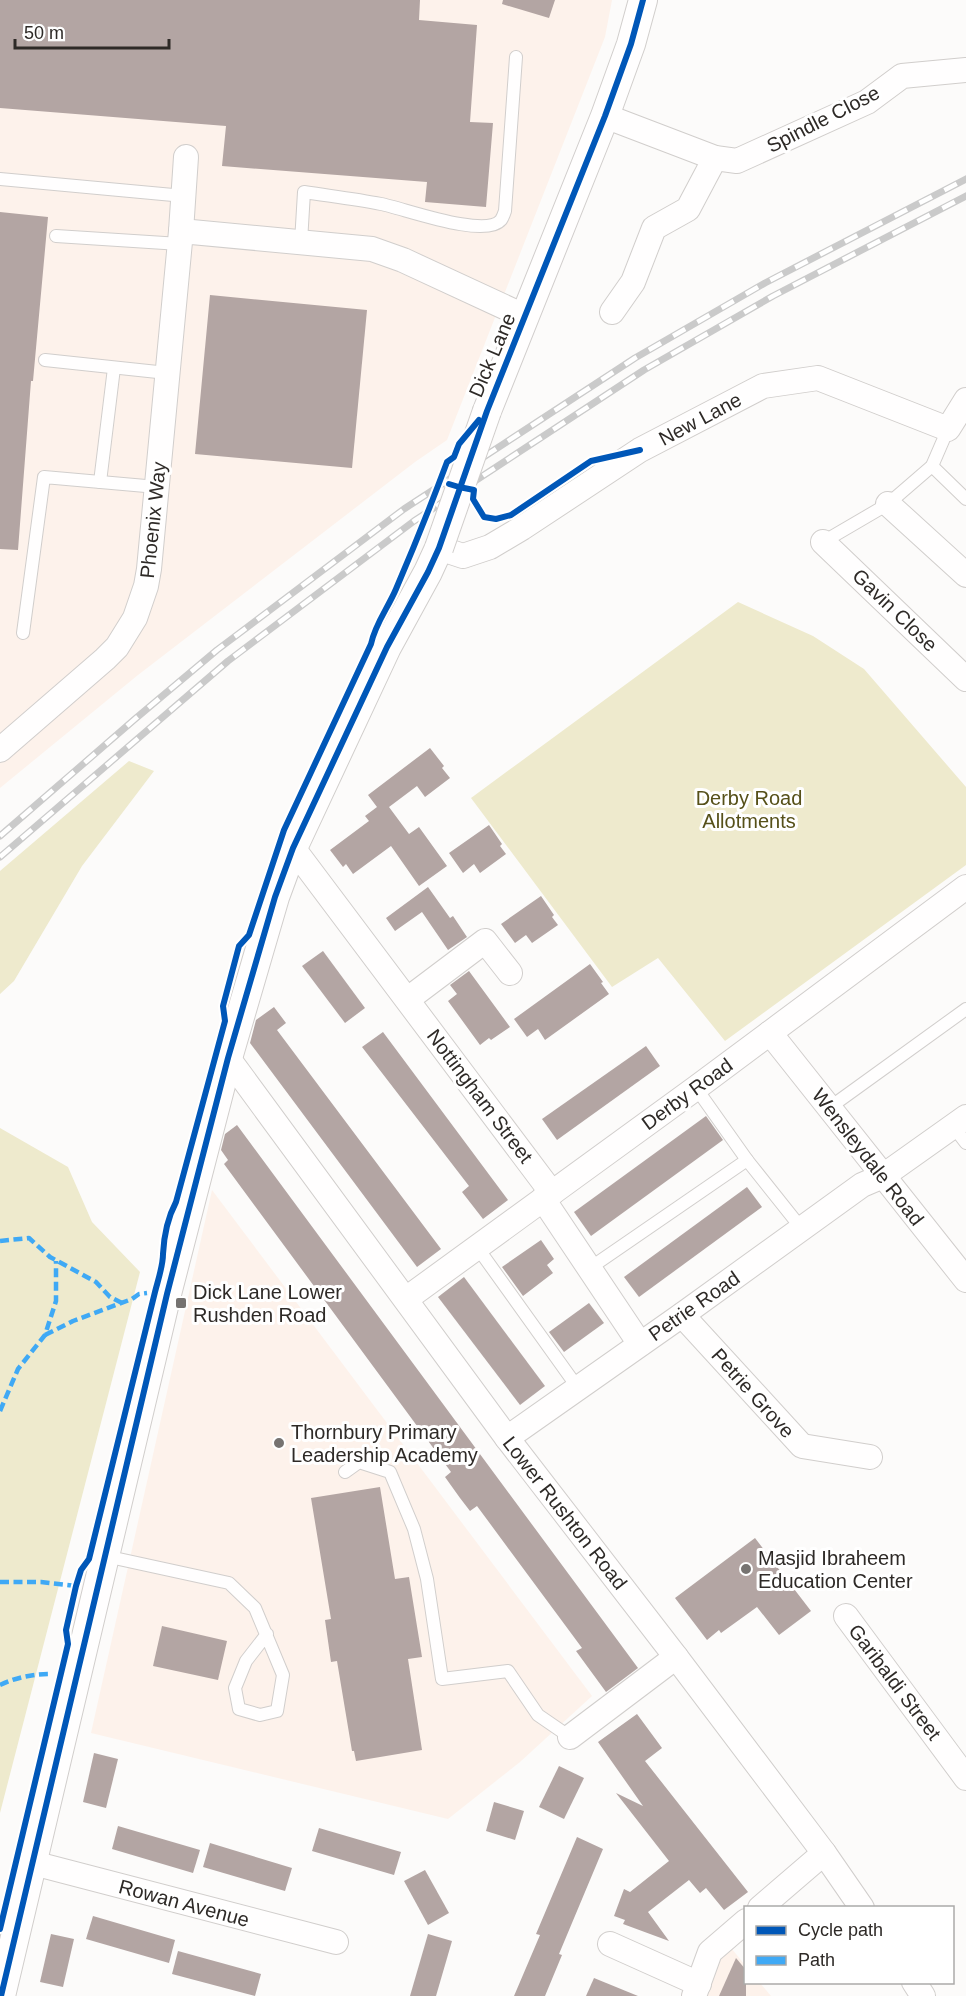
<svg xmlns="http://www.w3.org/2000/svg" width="966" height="1996" font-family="Helvetica,sans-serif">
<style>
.built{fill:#fdf2eb}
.green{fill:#eeeacd}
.building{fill:#b3a5a3}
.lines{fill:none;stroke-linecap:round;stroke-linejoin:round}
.service-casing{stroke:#d1cecc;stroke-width:14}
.minor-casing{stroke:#d1cecc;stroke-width:26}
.tertiary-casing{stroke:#d1cecc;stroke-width:30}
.service{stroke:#fffefe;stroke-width:12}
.minor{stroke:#fffefe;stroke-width:24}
.tertiary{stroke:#fffefe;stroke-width:28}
.rail-casing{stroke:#cacaca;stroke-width:7}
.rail{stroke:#fff;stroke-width:4.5;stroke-dasharray:14;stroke-linecap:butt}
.tertiary-bridge-casing{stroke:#d1cecc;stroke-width:30;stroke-linecap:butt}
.tertiary-bridge{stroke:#fffefe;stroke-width:28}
.quiet{stroke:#3fa9f5;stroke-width:4.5;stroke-dasharray:9 4.5;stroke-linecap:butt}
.cycleway-casing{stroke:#fff;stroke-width:10}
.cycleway{stroke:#0057b8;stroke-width:6}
.poi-dot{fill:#767371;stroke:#fff;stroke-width:2}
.labels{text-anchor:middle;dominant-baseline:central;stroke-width:6;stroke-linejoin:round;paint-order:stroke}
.street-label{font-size:20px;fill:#2e2a27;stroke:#fff}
.park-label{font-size:20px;fill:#565019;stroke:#fff}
.poi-label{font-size:20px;fill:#2e2a27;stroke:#fff;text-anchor:start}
</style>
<rect width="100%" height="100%" fill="#fcfbfa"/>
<g class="built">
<path d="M0,0H612L605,37L447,440L415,462L138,675L0,788Z"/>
<path d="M212,1190L592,1696L520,1762L448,1819L91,1733Z"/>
<path d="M727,1943L745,1965L746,1982L760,1983L771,1996H706Z"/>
</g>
<g class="green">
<path d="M738,602L813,636L864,669L966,787V865L725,1041L658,958L612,987L471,798Z"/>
<path d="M129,761L154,771L82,866L14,981L0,994V871Z"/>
<path d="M0,1128L68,1167L92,1222L140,1272L0,1813Z"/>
</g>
<g class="building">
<path d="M0,0H420L419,20L477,25L470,122L493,123L486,207L425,202L427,182L222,166L226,126L0,108Z"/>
<path d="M503,0H555L549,18L502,4Z"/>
<path d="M0,212L48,217L33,381H31L18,550L0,549Z"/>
<path d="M210,295L367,310L352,468L195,454Z"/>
<path d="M430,748L444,766L442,768L450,778L425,797L417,786L389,807L409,834L419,827L447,866L419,886L391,846L353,874L346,864L343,867L330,850L369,821L365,816L377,807L368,795Z"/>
<path d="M489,825L502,844L500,846L506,854L480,873L474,864L463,873L449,853Z"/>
<path d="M428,887L450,918L453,916L467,937L448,950L422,912L395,931L386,918Z"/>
<path d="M541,896L554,915L552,917L558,925L532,943L526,935L515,943L501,924Z"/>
<path d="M323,951L365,1008L345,1023L302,966Z"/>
<path d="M590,964L603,982L601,983L609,994L545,1040L538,1029L527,1037L514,1019Z"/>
<path d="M469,971L510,1027L491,1040L489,1038L480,1045L448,1001L457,994L450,985Z"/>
<path d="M274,1007L286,1023L277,1030L441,1249L417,1267L250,1043L256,1020Z"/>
<path d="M383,1032L508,1200L483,1219L462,1192L469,1186L362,1047Z"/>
<path d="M646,1046L660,1066L557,1140L542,1119Z"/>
<path d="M706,1116L723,1140L591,1236L574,1212Z"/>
<path d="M237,1125L638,1668L606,1692L576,1651L582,1648L477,1506L470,1511L460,1498L445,1477L451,1472L224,1164L228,1160L221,1150L225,1134Z"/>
<path d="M747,1187L762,1207L639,1297L624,1277Z"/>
<path d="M541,1240L554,1259L547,1265L553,1273L523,1296L502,1267Z"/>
<path d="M464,1277L545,1386L520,1405L438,1297Z"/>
<path d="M589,1303L604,1323L564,1352L549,1332Z"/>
<path d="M380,1487L395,1579L409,1577L422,1657L408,1659L422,1750L356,1761L354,1751H352L337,1661L331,1662L325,1620L331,1619L311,1498Z"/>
<path d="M755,1538L811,1611L779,1635L757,1607L721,1633L719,1630L707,1640L675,1598Z"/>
<path d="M162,1626L227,1641L218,1680L153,1666Z"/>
<path d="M637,1714L662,1748L645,1761L748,1892L724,1910L706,1888L700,1893L689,1880L648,1912L669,1941L623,1924L625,1920L614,1916L624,1889L630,1892L669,1861L616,1793L643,1806L598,1742Z"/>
<path d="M94,1753L118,1759L106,1808L83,1802Z"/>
<path d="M559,1766L584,1778L564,1819L539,1807Z"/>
<path d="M494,1802L524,1811L515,1840L486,1831Z"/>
<path d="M118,1826L200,1850L193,1873L112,1849Z"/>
<path d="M319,1828L401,1852L394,1875L312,1851Z"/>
<path d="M577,1837L603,1849L559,1954L562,1955L545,1996H514L540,1935L536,1934Z"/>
<path d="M210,1843L292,1868L285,1891L203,1867Z"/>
<path d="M425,1870L449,1913L428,1925L404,1881Z"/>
<path d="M93,1916L175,1940L169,1963L86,1939Z"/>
<path d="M51,1934L74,1939L63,1987L40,1982Z"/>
<path d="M428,1934L452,1941L436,1996H410Z"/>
<path d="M178,1951L261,1974L255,1996L172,1974Z"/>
<path d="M736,1958L746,1970V1996H719Z"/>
<path d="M594,1978L638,1996H586Z"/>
</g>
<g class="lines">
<defs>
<g id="service">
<path d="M0,179L184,196"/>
<path d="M56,236L180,244"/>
<path d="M301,242L304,192C330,196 356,199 381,204C403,208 485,239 501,220C503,217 504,214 505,211L516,57"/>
<path d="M45,360L167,373"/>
<path d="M932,466L966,499"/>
<path d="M100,482L114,368"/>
<path d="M823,542L888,504L932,466L948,429"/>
<path d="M23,633L44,477L157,487"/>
<path d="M696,1088L747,1160L802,1229"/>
<path d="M829,1108L966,1009"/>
<path d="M953,1126L966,1143"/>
<path d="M477,1247L578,1388"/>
<path d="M590,1268L747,1160"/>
<path d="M345,1472L359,1462L390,1472L414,1529L427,1579L442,1679L508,1671L538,1715L570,1737"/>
<path d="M105,1556L229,1583L255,1608L283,1675L277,1711L260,1715L239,1709L235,1688L246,1661L267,1634"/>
</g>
<g id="minor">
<path d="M605,116L715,158L737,161L867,102L902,76L966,70"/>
<path d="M181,231L186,157"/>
<path d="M612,312L633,282L654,228L688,209L715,158"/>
<path d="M888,504L966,575"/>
<path d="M823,542L966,679"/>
<path d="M439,548L463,556L490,547L522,528L640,450L763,386L818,378L948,429L966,400"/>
<path d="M0,750L105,659L117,647L135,618L146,586L149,569L181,231L372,249L403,260L526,317"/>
<path d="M293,848L552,1193"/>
<path d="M408,999L485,941L510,973"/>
<path d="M770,1033L966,1280"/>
<path d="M228,1058L507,1438L676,1657L824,1853L862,1908"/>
<path d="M543,1199L640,1344"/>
<path d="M406,1299L696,1088L966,887"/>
<path d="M682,1315L802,1446L870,1457"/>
<path d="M507,1438L682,1315L862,1185L883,1176L966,1117"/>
<path d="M846,1616L966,1778"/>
<path d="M570,1737L676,1657"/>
<path d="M33,1863L336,1942"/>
<path d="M760,1908L824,1853"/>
<path d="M610,1944L699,1984"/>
<path d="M914,1982L923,1996"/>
<path d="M694,1996L710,1952L746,1921"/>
</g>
<g id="tertiary">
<path d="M487,411L605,116L631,44L643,0"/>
<path d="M1,1996L167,1294L228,1058L275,897L293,848L387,647L428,572L439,548"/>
</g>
</defs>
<use href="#service" class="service-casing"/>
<use href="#minor" class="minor-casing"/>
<use href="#tertiary" class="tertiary-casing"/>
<use href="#service" class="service"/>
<use href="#minor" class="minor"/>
<use href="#tertiary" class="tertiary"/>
<defs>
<g id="rail">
<path d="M0,836L135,719L217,650L404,509L635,358L765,283L966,179"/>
<path d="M0,857L228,661L414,521L644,370L773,296L966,196"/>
</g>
</defs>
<use href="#rail" class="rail-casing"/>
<use href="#rail" class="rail"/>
<defs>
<path id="tertiary-bridge" d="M439,548L487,411"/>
</defs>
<use href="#tertiary-bridge" class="tertiary-bridge-casing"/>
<use href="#tertiary-bridge" class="tertiary-bridge"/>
<g class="quiet">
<path d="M0,1241L29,1238L50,1257L96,1282L110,1297L122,1303"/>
<path d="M45,1335L73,1321L132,1299L139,1294L147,1293"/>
<path d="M0,1411L18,1369L45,1335L56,1301V1261"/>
<path d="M0,1582H41L76,1586"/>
<path d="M0,1685C17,1677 34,1674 52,1674"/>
</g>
<defs>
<g id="cycleway">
<path d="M449,484L459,487L474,490L473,499L484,517L496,519L511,515L591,461L640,450"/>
<path d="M0,1929L68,1644L66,1630L76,1586L81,1570L89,1559L155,1292C158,1280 163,1266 163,1254C164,1235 167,1219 176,1202L225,1021L223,1006L239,946L249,935L284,830L371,644C375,624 388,608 396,589C414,547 431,505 447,462L454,457L459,444L479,420"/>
<path d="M1,1996L167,1294L228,1058L275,897L293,848L387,647L428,572L439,548L487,411L605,116L631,44L643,0"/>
</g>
</defs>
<use href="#cycleway" class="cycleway-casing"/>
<use href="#cycleway" class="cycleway"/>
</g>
<g class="poi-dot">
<rect x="175" y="1297" width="12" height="12" rx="3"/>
<circle cx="279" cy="1443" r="6"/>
<circle cx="746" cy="1569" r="6"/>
</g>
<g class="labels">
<g class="street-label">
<text transform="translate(823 119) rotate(-27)">Spindle Close</text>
<text transform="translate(492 355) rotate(-67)">Dick Lane</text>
<text transform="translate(700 419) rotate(-28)">New Lane</text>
<text transform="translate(153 520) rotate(-84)">Phoenix Way</text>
<text transform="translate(895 610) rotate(44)">Gavin Close</text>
<text transform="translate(687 1094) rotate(-36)">Derby Road</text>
<text transform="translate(480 1096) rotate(53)">Nottingham Street</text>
<text transform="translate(868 1157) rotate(52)">Wensleydale Road</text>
<text transform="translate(694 1306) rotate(-35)">Petrie Road</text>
<text transform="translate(753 1393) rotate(48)">Petrie Grove</text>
<text transform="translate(565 1513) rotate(52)">Lower Rushton Road</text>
<text transform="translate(895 1682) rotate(53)">Garibaldi Street</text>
<text transform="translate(184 1903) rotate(15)">Rowan Avenue</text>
</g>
<g class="park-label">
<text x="749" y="798">Derby Road<tspan x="749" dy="23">Allotments</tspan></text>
</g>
<g class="poi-label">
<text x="193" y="1292">Dick Lane Lower<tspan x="193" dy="23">Rushden Road</tspan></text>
<text x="291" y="1432">Thornbury Primary<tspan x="291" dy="23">Leadership Academy</tspan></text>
<text x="758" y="1558">Masjid Ibraheem<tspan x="758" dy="23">Education Center</tspan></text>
</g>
</g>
<rect x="744" y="1906" width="210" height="78" fill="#ffffff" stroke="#abaaa9" stroke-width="1.5"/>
<rect x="756" y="1926" width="30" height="9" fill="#0057b8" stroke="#abaaa9" stroke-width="1.5"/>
<text x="798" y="1936" font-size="18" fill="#2e2a27">Cycle path</text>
<rect x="756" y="1956" width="30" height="9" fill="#3fa9f5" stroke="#abaaa9" stroke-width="1.5"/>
<text x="798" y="1966" font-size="18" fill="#2e2a27">Path</text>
<path d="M15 39v9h154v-9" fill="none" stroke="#2e2a27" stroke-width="3"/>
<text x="24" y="39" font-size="18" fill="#2e2a27" stroke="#ffffff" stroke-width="4.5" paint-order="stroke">50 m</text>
</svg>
